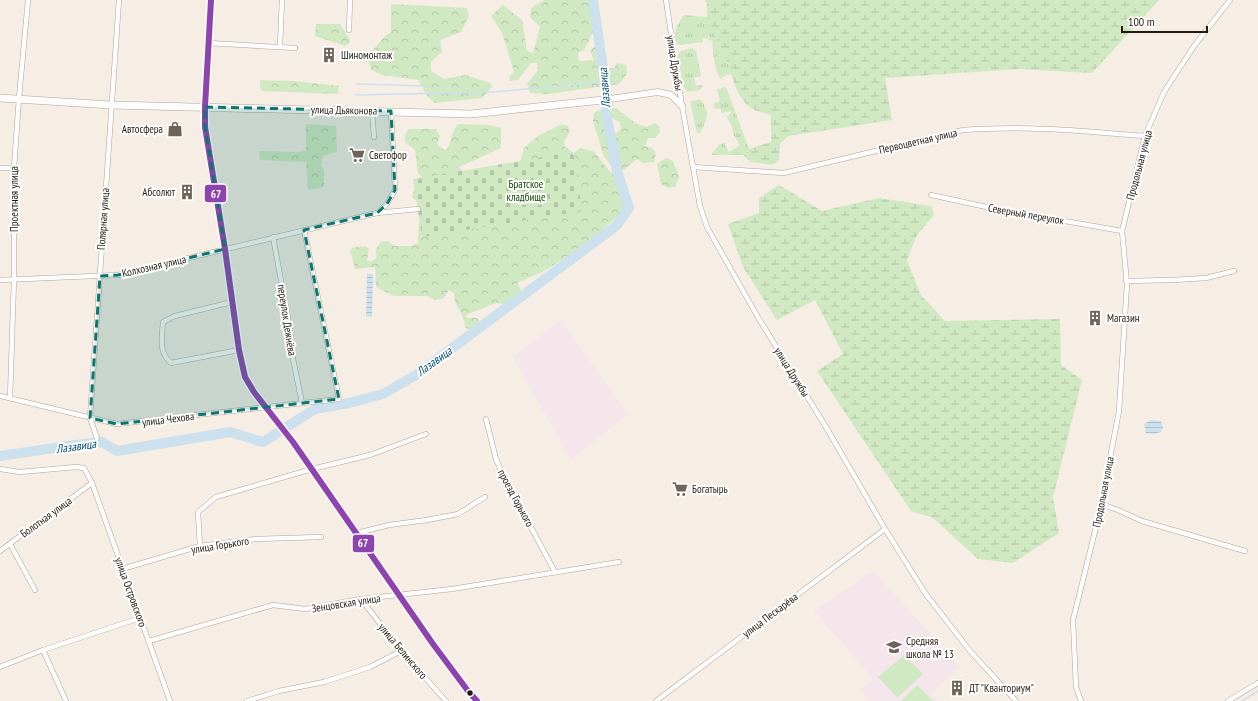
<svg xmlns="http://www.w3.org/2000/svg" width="1258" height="701" font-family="'PT Sans Narrow',sans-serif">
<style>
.education{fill:#f4e6eb}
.grass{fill:url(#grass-tufts)}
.forest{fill:url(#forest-crowns)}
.wetland{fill:url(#wetland-marsh)}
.cemetery{fill:url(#cemetery-stones)}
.park{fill:#d1e9c2}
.water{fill:url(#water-rules)}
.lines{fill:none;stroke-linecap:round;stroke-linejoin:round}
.stream{stroke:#cce0ee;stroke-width:1.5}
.river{stroke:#cce0ee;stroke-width:10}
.minor-casing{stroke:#ada69c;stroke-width:5.5}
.tertiary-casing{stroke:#ada69c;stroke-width:7}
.secondary-casing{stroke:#ada69c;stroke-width:8}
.minor{stroke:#fefcfb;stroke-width:4.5}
.tertiary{stroke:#fefcfb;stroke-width:6}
.secondary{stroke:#fefcfb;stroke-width:7}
.bus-1-casing{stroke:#fff;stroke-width:9}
.bus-1{stroke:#8e44ad;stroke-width:6}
.marked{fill:#0f766e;fill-opacity:0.2;stroke:#0f766e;stroke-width:3;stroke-dasharray:8 5;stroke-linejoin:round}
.bus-dot{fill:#241b10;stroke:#fff;stroke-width:1.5}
.labels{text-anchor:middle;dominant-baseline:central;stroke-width:4;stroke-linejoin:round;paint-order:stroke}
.poi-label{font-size:11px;fill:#241b10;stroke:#fff;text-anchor:start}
.street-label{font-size:11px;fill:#241b10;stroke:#fff}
.park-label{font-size:11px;fill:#144d00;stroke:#fff}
.water-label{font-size:12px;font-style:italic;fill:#004a70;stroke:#fff}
.line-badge{stroke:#fff;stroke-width:1.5}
.badge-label{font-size:11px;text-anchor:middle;font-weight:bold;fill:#fff}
</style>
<defs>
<pattern id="grass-tufts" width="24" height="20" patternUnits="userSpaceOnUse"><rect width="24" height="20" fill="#d1e9c2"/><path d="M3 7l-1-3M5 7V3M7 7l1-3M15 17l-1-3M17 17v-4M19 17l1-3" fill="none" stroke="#b3c7a6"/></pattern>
<pattern id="forest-crowns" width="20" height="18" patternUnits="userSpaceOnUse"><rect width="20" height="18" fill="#d1e9c2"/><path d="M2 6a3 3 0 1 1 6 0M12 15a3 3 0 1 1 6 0" fill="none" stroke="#b3c7a6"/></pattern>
<pattern id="wetland-marsh" width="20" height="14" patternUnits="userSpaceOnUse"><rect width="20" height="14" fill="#d1e9c2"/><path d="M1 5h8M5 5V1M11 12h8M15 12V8" fill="none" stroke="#b3c7a6"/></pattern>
<pattern id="cemetery-stones" width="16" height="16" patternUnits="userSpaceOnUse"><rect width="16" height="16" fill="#d1e9c2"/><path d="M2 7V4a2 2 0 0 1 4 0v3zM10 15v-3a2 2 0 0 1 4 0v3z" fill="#b3c7a6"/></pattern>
<pattern id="water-rules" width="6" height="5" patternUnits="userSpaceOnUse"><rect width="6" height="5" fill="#cce0ee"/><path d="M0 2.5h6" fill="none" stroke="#afc0cb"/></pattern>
</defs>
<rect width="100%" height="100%" fill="#f6ede4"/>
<g class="education">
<path d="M560,320L628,414L571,460L513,357Z"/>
<path d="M873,571L960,667L931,693L938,701H871L861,690L873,678L814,611Z"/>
</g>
<g class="grass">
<path d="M684,15L707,17L729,66L731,74L722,77V80C714,73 713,51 712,40L709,41L708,38L703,39V42L680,45L677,43C671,35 678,23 684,15Z"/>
<path d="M692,48L696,51L701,76L694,78L696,86L703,85L700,90L688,92L683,86L678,55L681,51Z"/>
<path d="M726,87L749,149L743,155H711L719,145L724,143L729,152L740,145L733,134V129L727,117L731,113V111L722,113L720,108L715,109L713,104L720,101L717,89Z"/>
<path d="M699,99C703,101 703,103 705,107C710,116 704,124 700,133H697L690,102Z"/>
</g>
<g class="forest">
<path d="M544,0H589L593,32L584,50L578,53L579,61L594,60L590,51L594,47H601L608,68H614L617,63L626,65L627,74L619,84L548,94L530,93L527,84L538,70L537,63H531L518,80L510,81L509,77L514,72L502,33L491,16L503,5L522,20L527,51L533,53L540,27L530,17L531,8Z"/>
<path d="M391,4L467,8L469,16L461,32L440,40L442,52L431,62V71L444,79L465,75L491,83L492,87L482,98L435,103L428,97L418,80L382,75L371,70L367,57L384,37L391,32Z"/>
<path d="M316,24H340L349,38L350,43L345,46L315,36Z"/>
<path d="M260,80L294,81L339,86L338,94L262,91L260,87Z"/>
<path d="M611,108H616L635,123L647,127L655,123L659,126L660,132L655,138H648L645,146L652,148L656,153L654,162L643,163L637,159L624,170H616L604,157L593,121L594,113L601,109L604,112L608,132L616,133L621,129L620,122L612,118L608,113Z"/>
<path d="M306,124L336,126L337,152L323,156L321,165L324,170V187L308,190L306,162L260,160L259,151L299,152L306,150Z"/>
<path d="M458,124L489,125L501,128V148L459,167L464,173L520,163L524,148L538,136L562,124L568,126L570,131L564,142L565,147L574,153L580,148L595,152C599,160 605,164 610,172L617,174V182L621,190L626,210L603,229L600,237L542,272L517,283L521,290L520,295L505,304L496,303L466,315L467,318H477L480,322L477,328L471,330L466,328L462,315L455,302L454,293L449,290L443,299L435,300L427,296H394L376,287L375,267L355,269L350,250L355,247L366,246L369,249L367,260L371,262L376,259V249L381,242L388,241L394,246H411L418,243L419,223L423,218L417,201L412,197L414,190L424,182L423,178L418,173L415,150L405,142L404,136L409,129H436L440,136L437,144L444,150L448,148L454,130Z"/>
<path d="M666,158L673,161L679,177L675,187L668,188L661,184L657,164Z"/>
</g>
<g class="wetland">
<path d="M705,0H1159L1092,73L1019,69L885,78L892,120L788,136L780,144L779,160L772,165L751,162L743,155L749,149L771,142V115C765,113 758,112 753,109C740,103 732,79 729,66L707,17V5Z"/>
<path d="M779,185L822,211L879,198L931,206L934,215L917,235L907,260L921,295L945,321L1060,319L1061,365L1082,380L1053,497L1059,533L1013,563L978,559L933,518L911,511L817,371L843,354L815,300L777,320L743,267L728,224L759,213V198Z"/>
</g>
<path class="cemetery" d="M573,152L582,211L422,237L413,179Z"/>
<g class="park">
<path d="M904,655L923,674L897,698L878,677Z"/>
<path d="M917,685L933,701H901Z"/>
</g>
<g class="water">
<path d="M367,274H373L372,317H366Z"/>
<path d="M1151,420L1161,421L1163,427L1161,432L1153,434L1146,433L1144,424Z"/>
</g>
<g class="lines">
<g class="stream">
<path d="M357,84L428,86"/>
<path d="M356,95L492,92L604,82"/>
<path d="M1242,701L1258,691"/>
</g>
<path class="river" d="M0,456L67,446L102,442L117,451L230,432L263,442L315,409L349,403L383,394L416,375L616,226L629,208L617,171L606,112L608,102L593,0"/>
<defs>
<g id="minor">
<path d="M666,0L682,106L700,206L707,227L759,319L826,427L885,529L925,593L970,651L1016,701"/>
<path d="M349,30L350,0"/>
<path d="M208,43L295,48"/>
<path d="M280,46L282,0"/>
<path d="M372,111L374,137"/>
<path d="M693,167L784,173L963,130C1024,125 1084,131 1145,136"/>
<path d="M0,168H14"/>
<path d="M931,195L996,209L1122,231"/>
<path d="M377,213L387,204L395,190L391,111"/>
<path d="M273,237L290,329L292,354L302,403"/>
<path d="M0,280L118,275L364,216L377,213L418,209"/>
<path d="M1126,281L1172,280L1206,278L1234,271"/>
<path d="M232,302L175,316L163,322C162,337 158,352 171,363L239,350"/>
<path d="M0,396L117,424L339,399L304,230"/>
<path d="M10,398L14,279V168L19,98L28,0"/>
<path d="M486,419L496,459L504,477L555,572"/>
<path d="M97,438L90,418L119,0"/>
<path d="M0,469L20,472L76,467L84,468L92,483L170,701"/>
<path d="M1101,504L1118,510L1142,521L1245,551"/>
<path d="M357,533L389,525L427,520L458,514L485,497"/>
<path d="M10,544L35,590"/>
<path d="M200,546L198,512L216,497L312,469L370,455L426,434"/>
<path d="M0,551L92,483"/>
<path d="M122,569L200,546L256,539L321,537"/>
<path d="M361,599L401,651L446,701"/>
<path d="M149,641L273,605L305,609L361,599L452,589L619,562"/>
<path d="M43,650L66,701"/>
<path d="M0,667L43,650L140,618"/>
<path d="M247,701L279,691L324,682L370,667L401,651"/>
<path d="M656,701L885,529"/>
<path d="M1081,701L1076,687L1073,620L1100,511L1119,411L1127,284L1122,231L1145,136L1164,92L1194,46L1230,0"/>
<path d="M1228,701L1258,683"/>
</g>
<path id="tertiary" d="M603,100L658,92L671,95L682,106"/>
<g id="secondary">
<path d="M211,0L205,107V127L225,249L239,350L245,377L254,392L293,442L433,644L468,691L477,701"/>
<path d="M0,98L111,105L471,114L603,100"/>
</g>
</defs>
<use href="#minor" class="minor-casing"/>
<use href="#tertiary" class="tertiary-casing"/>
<use href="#secondary" class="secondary-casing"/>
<use href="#minor" class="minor"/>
<use href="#tertiary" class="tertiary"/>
<use href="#secondary" class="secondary"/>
<defs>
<path id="bus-1" d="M211,0L205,107V127L225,249L239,350L245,377L254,392L293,442L433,644L468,691L477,701"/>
</defs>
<use href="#bus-1" class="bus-1-casing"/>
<use href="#bus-1" class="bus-1"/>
</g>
<path class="marked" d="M205,107L391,111L395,190L387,204L377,213L304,230L339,399L117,424L90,418L100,276L118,275L225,249L205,127Z"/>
<defs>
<symbol id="building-bare" viewBox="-9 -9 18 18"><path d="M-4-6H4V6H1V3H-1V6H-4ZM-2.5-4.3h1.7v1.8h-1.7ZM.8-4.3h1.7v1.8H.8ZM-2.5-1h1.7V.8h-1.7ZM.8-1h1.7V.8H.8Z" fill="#6e645a" stroke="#fff" stroke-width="2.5" paint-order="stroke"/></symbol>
<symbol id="shop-bare" viewBox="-9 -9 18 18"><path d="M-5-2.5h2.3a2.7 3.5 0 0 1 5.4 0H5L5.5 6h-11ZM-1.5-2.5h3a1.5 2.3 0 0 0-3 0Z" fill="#6e645a" stroke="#fff" stroke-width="2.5" paint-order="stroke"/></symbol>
<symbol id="supermarket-bare" viewBox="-9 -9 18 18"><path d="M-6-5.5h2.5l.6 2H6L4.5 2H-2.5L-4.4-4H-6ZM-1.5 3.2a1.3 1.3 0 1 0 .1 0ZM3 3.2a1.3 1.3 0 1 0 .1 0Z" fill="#6e645a" stroke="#fff" stroke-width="2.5" paint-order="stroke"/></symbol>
<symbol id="school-bare" viewBox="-9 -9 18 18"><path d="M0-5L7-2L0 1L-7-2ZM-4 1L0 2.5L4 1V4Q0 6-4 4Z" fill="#6e645a" stroke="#fff" stroke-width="2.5" paint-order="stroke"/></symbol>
</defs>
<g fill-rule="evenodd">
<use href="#building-bare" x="318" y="44" width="22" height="22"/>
<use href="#shop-bare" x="164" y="118" width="22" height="22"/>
<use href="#supermarket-bare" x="346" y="144" width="22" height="22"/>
<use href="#building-bare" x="176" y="181" width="22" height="22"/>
<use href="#building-bare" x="1084" y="307" width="22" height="22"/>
<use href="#supermarket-bare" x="669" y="478" width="22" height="22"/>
<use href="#school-bare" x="883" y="636" width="22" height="22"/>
<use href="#building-bare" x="946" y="677" width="22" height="22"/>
</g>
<circle class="bus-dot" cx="470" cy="693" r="3.5"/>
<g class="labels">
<g class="poi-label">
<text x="341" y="55">Шиномонтаж</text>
<text x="163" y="129" text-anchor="end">Автосфера</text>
<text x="369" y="155">Светофор</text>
<text x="175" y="192" text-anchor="end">Абсолют</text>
<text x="1107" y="318">Магазин</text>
<text x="692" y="489">Богатырь</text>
<text x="906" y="641">Средняя<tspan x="906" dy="13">школа № 13</tspan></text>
<text x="969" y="688">ДТ "Кванториум"</text>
</g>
<g class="street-label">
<text transform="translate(675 63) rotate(81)">улица Дружбы</text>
<text transform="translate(344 110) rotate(1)">улица Дьяконова</text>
<text transform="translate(918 141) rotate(-13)">Первоцветная улица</text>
<text transform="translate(1139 165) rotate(-75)">Продольная улица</text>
<text transform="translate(14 199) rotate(-90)">Проектная улица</text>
<text transform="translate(1026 214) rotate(10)">Северный переулок</text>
<text transform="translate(103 219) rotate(-86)">Полярная улица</text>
<text transform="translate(154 266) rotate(-13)">Колхозная улица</text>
<text transform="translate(287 320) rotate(81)">переулок Дежнёва</text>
<text transform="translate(792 372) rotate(58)">улица Дружбы</text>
<text transform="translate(168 419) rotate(-7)">улица Чехова</text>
<text transform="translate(1103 492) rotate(-79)">Продольная улица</text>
<text transform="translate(516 498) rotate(62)">проезд Горького</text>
<text transform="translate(46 517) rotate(-36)">Болотная улица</text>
<text transform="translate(220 545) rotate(-9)">улица Горького</text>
<text transform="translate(131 592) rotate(70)">улица Островского</text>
<text transform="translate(346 603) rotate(-9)">Зенцовская улица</text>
<text transform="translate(770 615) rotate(-37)">улица Пескарёва</text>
<text transform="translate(403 651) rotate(50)">улица Белинского</text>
</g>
<g class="park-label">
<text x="526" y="184">Братское<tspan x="526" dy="13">кладбище</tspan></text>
</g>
<g class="water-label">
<text transform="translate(604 88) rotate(-95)">Лазавица</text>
<text transform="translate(434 361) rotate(-36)">Лазавица</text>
<text transform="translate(76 446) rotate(-8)">Лазавица</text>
</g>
</g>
<g class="line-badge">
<rect x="204" y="184" width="23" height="19" rx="4" fill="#8e44ad"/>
<rect x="352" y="534" width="23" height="19" rx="4" fill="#8e44ad"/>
</g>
<g class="badge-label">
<text x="216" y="198">67</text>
<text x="363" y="547">67</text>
</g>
<path d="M1122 26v6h85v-6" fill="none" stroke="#241b10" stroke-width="2"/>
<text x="1128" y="26" font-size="12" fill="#241b10" stroke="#ffffff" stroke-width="3" paint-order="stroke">100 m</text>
</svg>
